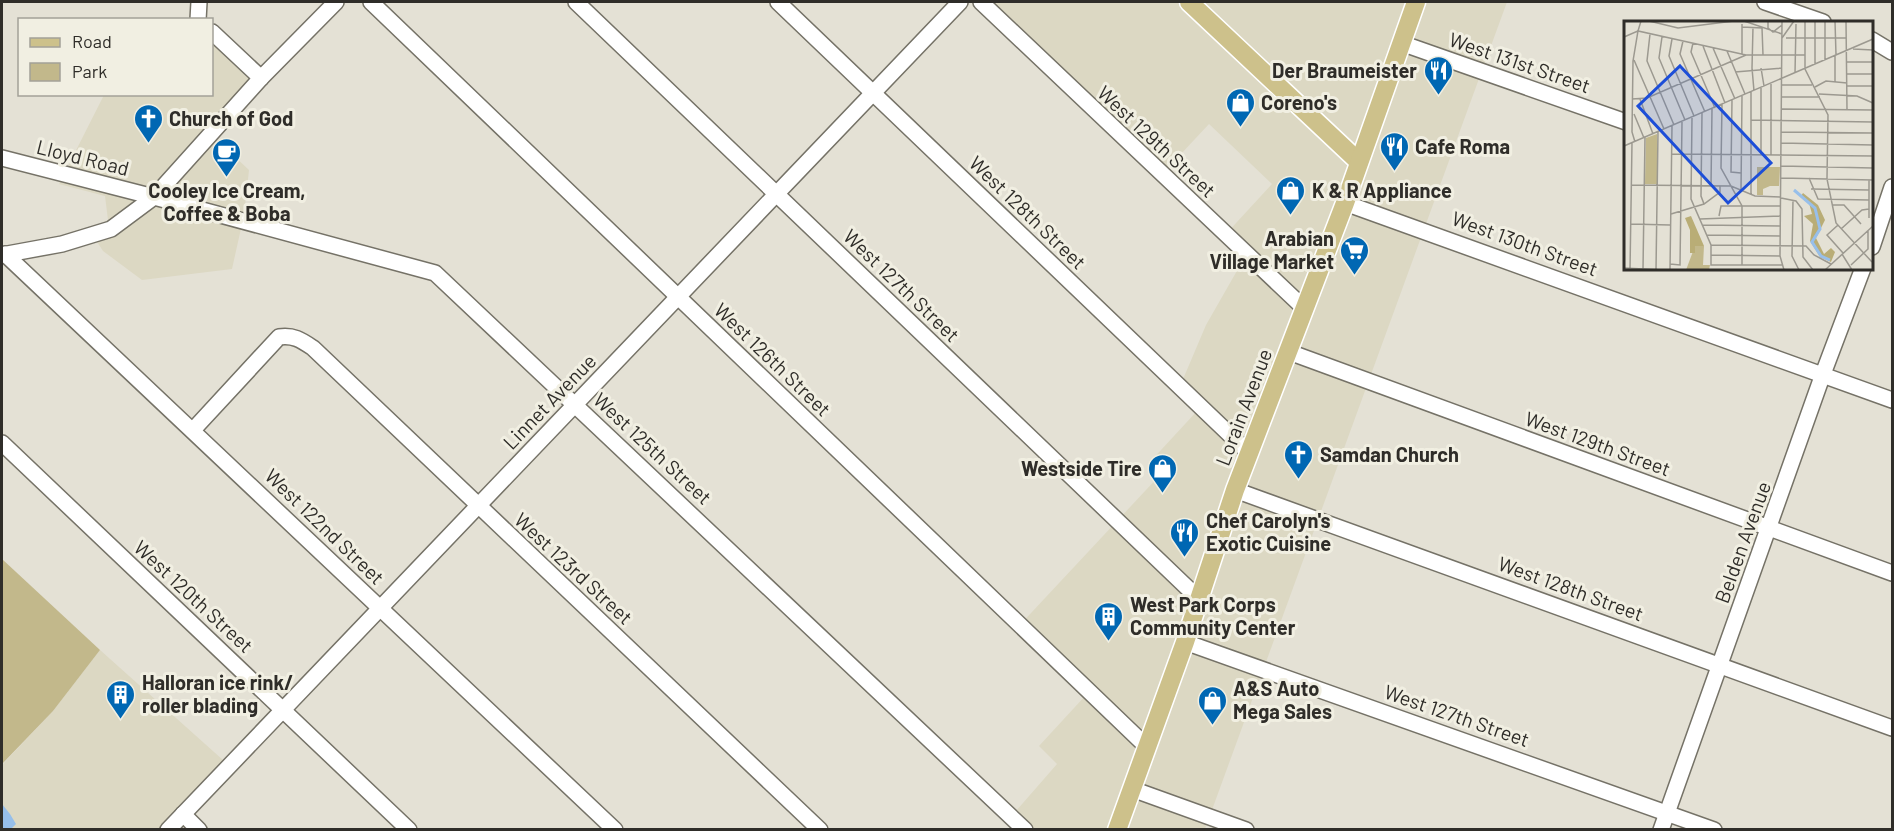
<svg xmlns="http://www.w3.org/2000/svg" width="1894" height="831" font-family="Barlow,sans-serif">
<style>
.built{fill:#dcd8c3}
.green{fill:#c2b88b}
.water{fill:#97bfea}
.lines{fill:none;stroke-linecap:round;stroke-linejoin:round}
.minor-casing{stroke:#757267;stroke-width:18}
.major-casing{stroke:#fff;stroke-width:21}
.minor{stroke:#fff;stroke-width:15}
.major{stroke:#cdc18b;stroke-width:18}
.labels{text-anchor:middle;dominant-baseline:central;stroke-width:6;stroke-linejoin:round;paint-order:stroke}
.street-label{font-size:20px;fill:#2f2d29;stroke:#f1efe2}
.poi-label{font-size:20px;font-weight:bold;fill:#2f2d29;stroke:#f1efe2;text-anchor:start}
.inset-river{fill:none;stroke:#97bfea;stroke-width:3}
.inset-road{fill:none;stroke:#9c9990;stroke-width:1.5}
.view{fill:#1d4ed8;fill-opacity:0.15;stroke:#1d4ed8;stroke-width:3}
.inset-edge{fill:none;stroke:#2f2d29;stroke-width:3}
</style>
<rect width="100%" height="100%" fill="#e4e1d5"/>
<g class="built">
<path d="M990,2H1507L1205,829H1020L1009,819L1057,764L1039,746L1086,695L1017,628L1160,475L1149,463L1198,410L1178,391L1206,325L1246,255L1225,235L1272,184L1209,124L1166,170Z"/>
<path d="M212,42L261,88L215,138L249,170L244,215L232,269L142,280L103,251L90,231L108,220L105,196L59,184L104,95L212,94Z"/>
<path d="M100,650L233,769L176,829L2,830V765L53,711Z"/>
</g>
<path class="green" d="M2,559L100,650L53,711L2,764Z"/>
<path class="water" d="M2,804L10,814L16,824L11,829H2Z"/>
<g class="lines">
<defs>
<g id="minor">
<path d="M371,2L1146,746"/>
<path d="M576,2L1199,599"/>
<path d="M778,2L1249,453"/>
<path d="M981,2L1305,309"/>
<path d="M1765,2L1823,22"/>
<path d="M198,20L199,2"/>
<path d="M212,32L261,78"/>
<path d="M1872,40L1892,52"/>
<path d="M1401,43L1626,122"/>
<path d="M2,158L154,197L435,273L1025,830"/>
<path d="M1345,203L1892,400"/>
<path d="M1872,247L1892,187"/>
<path d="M5,254L615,830"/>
<path d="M2,255L62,244L111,229L154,197L261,78L336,2"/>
<path d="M1289,352L1892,573"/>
<path d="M193,430L279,337C294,335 301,340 313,348L820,830"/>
<path d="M2,443L409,830"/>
<path d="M1235,490L1892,728"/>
<path d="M1185,642L1714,830"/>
<path d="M1132,789L1246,830"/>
<path d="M183,814L199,830"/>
<path d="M168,830L960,2"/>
<path d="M1661,830L1823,374L1863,268"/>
</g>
<g id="major">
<path d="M1189,2L1359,162"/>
<path d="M1117,830L1185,642L1235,490L1345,203L1416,2"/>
</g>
</defs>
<use href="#minor" class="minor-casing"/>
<use href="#major" class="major-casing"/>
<use href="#minor" class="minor"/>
<use href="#major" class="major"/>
</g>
<defs>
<symbol id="restaurant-pin" viewBox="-11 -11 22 30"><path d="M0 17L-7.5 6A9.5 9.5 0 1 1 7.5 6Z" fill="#0067b3" stroke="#f1efe2"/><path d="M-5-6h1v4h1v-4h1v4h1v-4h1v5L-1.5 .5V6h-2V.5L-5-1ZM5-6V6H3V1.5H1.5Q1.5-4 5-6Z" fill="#fff"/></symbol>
<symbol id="shop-pin" viewBox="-11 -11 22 30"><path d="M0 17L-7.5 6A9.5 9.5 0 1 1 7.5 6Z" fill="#0067b3" stroke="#f1efe2"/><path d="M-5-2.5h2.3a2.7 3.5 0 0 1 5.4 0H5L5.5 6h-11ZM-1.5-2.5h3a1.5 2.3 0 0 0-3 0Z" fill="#fff"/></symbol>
<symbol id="church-pin" viewBox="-11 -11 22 30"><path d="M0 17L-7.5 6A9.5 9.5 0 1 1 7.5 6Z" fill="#0067b3" stroke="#f1efe2"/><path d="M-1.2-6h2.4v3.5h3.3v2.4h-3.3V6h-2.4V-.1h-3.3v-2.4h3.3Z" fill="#fff"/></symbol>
<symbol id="cafe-pin" viewBox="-11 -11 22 30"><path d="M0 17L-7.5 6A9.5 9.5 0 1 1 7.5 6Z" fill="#0067b3" stroke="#f1efe2"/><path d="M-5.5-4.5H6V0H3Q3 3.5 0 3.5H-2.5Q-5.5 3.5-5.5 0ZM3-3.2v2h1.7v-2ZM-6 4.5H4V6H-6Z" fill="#fff"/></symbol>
<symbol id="supermarket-pin" viewBox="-11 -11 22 30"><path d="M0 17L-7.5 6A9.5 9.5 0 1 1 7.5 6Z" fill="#0067b3" stroke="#f1efe2"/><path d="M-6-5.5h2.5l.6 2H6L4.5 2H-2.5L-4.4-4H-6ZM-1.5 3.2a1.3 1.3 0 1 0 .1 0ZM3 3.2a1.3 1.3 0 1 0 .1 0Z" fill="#fff"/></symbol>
<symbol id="building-pin" viewBox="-11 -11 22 30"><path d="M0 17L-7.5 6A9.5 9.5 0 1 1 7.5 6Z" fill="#0067b3" stroke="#f1efe2"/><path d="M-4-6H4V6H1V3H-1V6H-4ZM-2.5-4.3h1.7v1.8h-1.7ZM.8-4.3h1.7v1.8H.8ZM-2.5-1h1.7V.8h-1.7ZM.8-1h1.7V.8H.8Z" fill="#fff"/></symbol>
</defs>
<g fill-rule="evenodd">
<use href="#restaurant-pin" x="1422" y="54" width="33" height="45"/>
<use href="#shop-pin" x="1224" y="86" width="33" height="45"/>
<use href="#church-pin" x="132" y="102" width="33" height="45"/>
<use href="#restaurant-pin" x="1378" y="130" width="33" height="45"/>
<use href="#cafe-pin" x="210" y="136" width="33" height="45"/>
<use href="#shop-pin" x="1274" y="174" width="33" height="45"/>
<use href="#supermarket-pin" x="1338" y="234" width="33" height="45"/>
<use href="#church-pin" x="1282" y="438" width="33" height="45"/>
<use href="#shop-pin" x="1146" y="452" width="33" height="45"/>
<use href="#restaurant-pin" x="1168" y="516" width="33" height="45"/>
<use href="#building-pin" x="1092" y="600" width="33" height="45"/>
<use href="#building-pin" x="104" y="678" width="33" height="45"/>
<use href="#shop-pin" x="1196" y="684" width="33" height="45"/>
</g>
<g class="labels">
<g class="street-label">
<text transform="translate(1520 62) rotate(19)">West 131st Street</text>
<text transform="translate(1157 141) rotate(43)">West 129th Street</text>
<text transform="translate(83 157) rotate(14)">Lloyd Road</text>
<text transform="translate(1028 212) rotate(44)">West 128th Street</text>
<text transform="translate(1525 243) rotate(20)">West 130th Street</text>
<text transform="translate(902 285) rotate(44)">West 127th Street</text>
<text transform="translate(773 359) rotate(44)">West 126th Street</text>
<text transform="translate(549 401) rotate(-46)">Linnet Avenue</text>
<text transform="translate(1243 407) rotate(-69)">Lorain Avenue</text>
<text transform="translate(1598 443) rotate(20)">West 129th Street</text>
<text transform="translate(653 448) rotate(43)">West 125th Street</text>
<text transform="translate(325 526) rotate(44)">West 122nd Street</text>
<text transform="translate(1742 542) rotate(-70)">Belden Avenue</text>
<text transform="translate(574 568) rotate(43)">West 123rd Street</text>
<text transform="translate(1571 588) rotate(20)">West 128th Street</text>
<text transform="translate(194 596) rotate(43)">West 120th Street</text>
<text transform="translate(1457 715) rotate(19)">West 127th Street</text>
</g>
<g class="poi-label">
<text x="1417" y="70" text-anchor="end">Der Braumeister</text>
<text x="1261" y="102">Coreno's</text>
<text x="169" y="118">Church of God</text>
<text x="1415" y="146">Cafe Roma</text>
<text x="227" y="190" text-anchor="middle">Cooley Ice Cream,<tspan x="227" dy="23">Coffee &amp; Boba</tspan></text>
<text x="1312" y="190">K &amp; R Appliance</text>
<text x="1334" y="238" text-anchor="end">Arabian<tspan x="1334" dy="23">Village Market</tspan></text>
<text x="1320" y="454">Samdan Church</text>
<text x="1142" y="468" text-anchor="end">Westside Tire</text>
<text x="1206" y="520">Chef Carolyn's<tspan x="1206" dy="23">Exotic Cuisine</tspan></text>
<text x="1130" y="604">West Park Corps<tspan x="1130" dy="23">Community Center</tspan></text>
<text x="142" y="682">Halloran ice rink/<tspan x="142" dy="23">roller blading</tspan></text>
<text x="1233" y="688">A&amp;S Auto<tspan x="1233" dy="23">Mega Sales</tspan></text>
</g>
</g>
<g transform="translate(1624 21)">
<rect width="249" height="249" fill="#e4e1d5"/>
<path d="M33,113V163H21L22,117ZM133,146H156L155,165H146L139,168V174H133ZM71,225H80L79,244H86L85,249H62Z" fill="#c2b88b"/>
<path d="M179,172L194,184L201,199L192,217L200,233L207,227L211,231L207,241L196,236L186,220L189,203L180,195L188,193L185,182L177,175ZM67,195L80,225H71V232H66V209L61,197Z" fill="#b9ad76"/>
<path class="inset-river" d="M170,169L191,187L196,208L188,221L197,235L206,239"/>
<path class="inset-road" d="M25,0L54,7L110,0M120,0L158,13M144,0V7L149,11L158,4M158,0L156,235L160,249M181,0V48L204,94L203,158L212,202L248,241M191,0V43M201,0V39M211,0L212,34M222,0L223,89M118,6L138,7L139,34M26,13L23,40L50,104M0,16L14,10L17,0M38,16L35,37L61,99M158,17L170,0M162,17H222M48,18L45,35L70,95M59,20L56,33L81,91M69,22L67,31L91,87M79,25L101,82M89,27L111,78M229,28L249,29M103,30L121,73M118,33V3M211,35V62M10,39L40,108M222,41H249M128,47L129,6M128,47L130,70M137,47L140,65M111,51L158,47M171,52L172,3M223,53H249M158,64H188M223,65H249M191,66L202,60L223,62M195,73L233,75L249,82M158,76H196M8,78L23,77L122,34M16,78L29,113M108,79L107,151L117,152M98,83L97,147L118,185V244M158,88L249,89M78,92L77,175L80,183M10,93L20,117M68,97L67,178L87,224V244H158M127,99L249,101M157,111L249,112M11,121L8,111L9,40L14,10L122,34H181M157,122L249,124M0,125L249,18M47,133L249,135M137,134V67M147,134V63M157,145L249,147M157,157L249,159M185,157L194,178L245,179M7,164L107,165L131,175L157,176M87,165L88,88M187,168L245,169M117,169L118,75M127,174V71M157,177L172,180L178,188L179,236L189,249M169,179L168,235L175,249M208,184H220L237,203M47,193L80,183L96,171V165M95,195L97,185H157M245,197V159M76,198L157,195M6,203L46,204M78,204L156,205M214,204L203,214L219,232M217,208L238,189L245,188M83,214L156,215M87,224L182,225L190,234L207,243M218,233L228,249M87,234L156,235M46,243L56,244L58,101M227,244L244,228V210M0,247L40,249M19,248L21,116M6,249L8,122M32,249L34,111M46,249L48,105M201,249L249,205"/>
<path class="view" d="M56,45L147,142L104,182L14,85Z"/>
<rect width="249" height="249" class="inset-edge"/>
</g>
<rect width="1894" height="831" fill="none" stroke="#2f2d29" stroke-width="6"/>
<rect x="18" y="18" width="195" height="78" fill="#f1efe2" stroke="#a3a198" stroke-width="1.5"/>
<rect x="30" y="38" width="30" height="9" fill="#cdc18b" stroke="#a3a198" stroke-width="1.5"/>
<text x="72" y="48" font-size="18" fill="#2f2d29">Road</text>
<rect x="30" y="63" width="30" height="18" fill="#c2b88b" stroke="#a3a198" stroke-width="1.5"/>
<text x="72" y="78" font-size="18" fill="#2f2d29">Park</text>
</svg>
